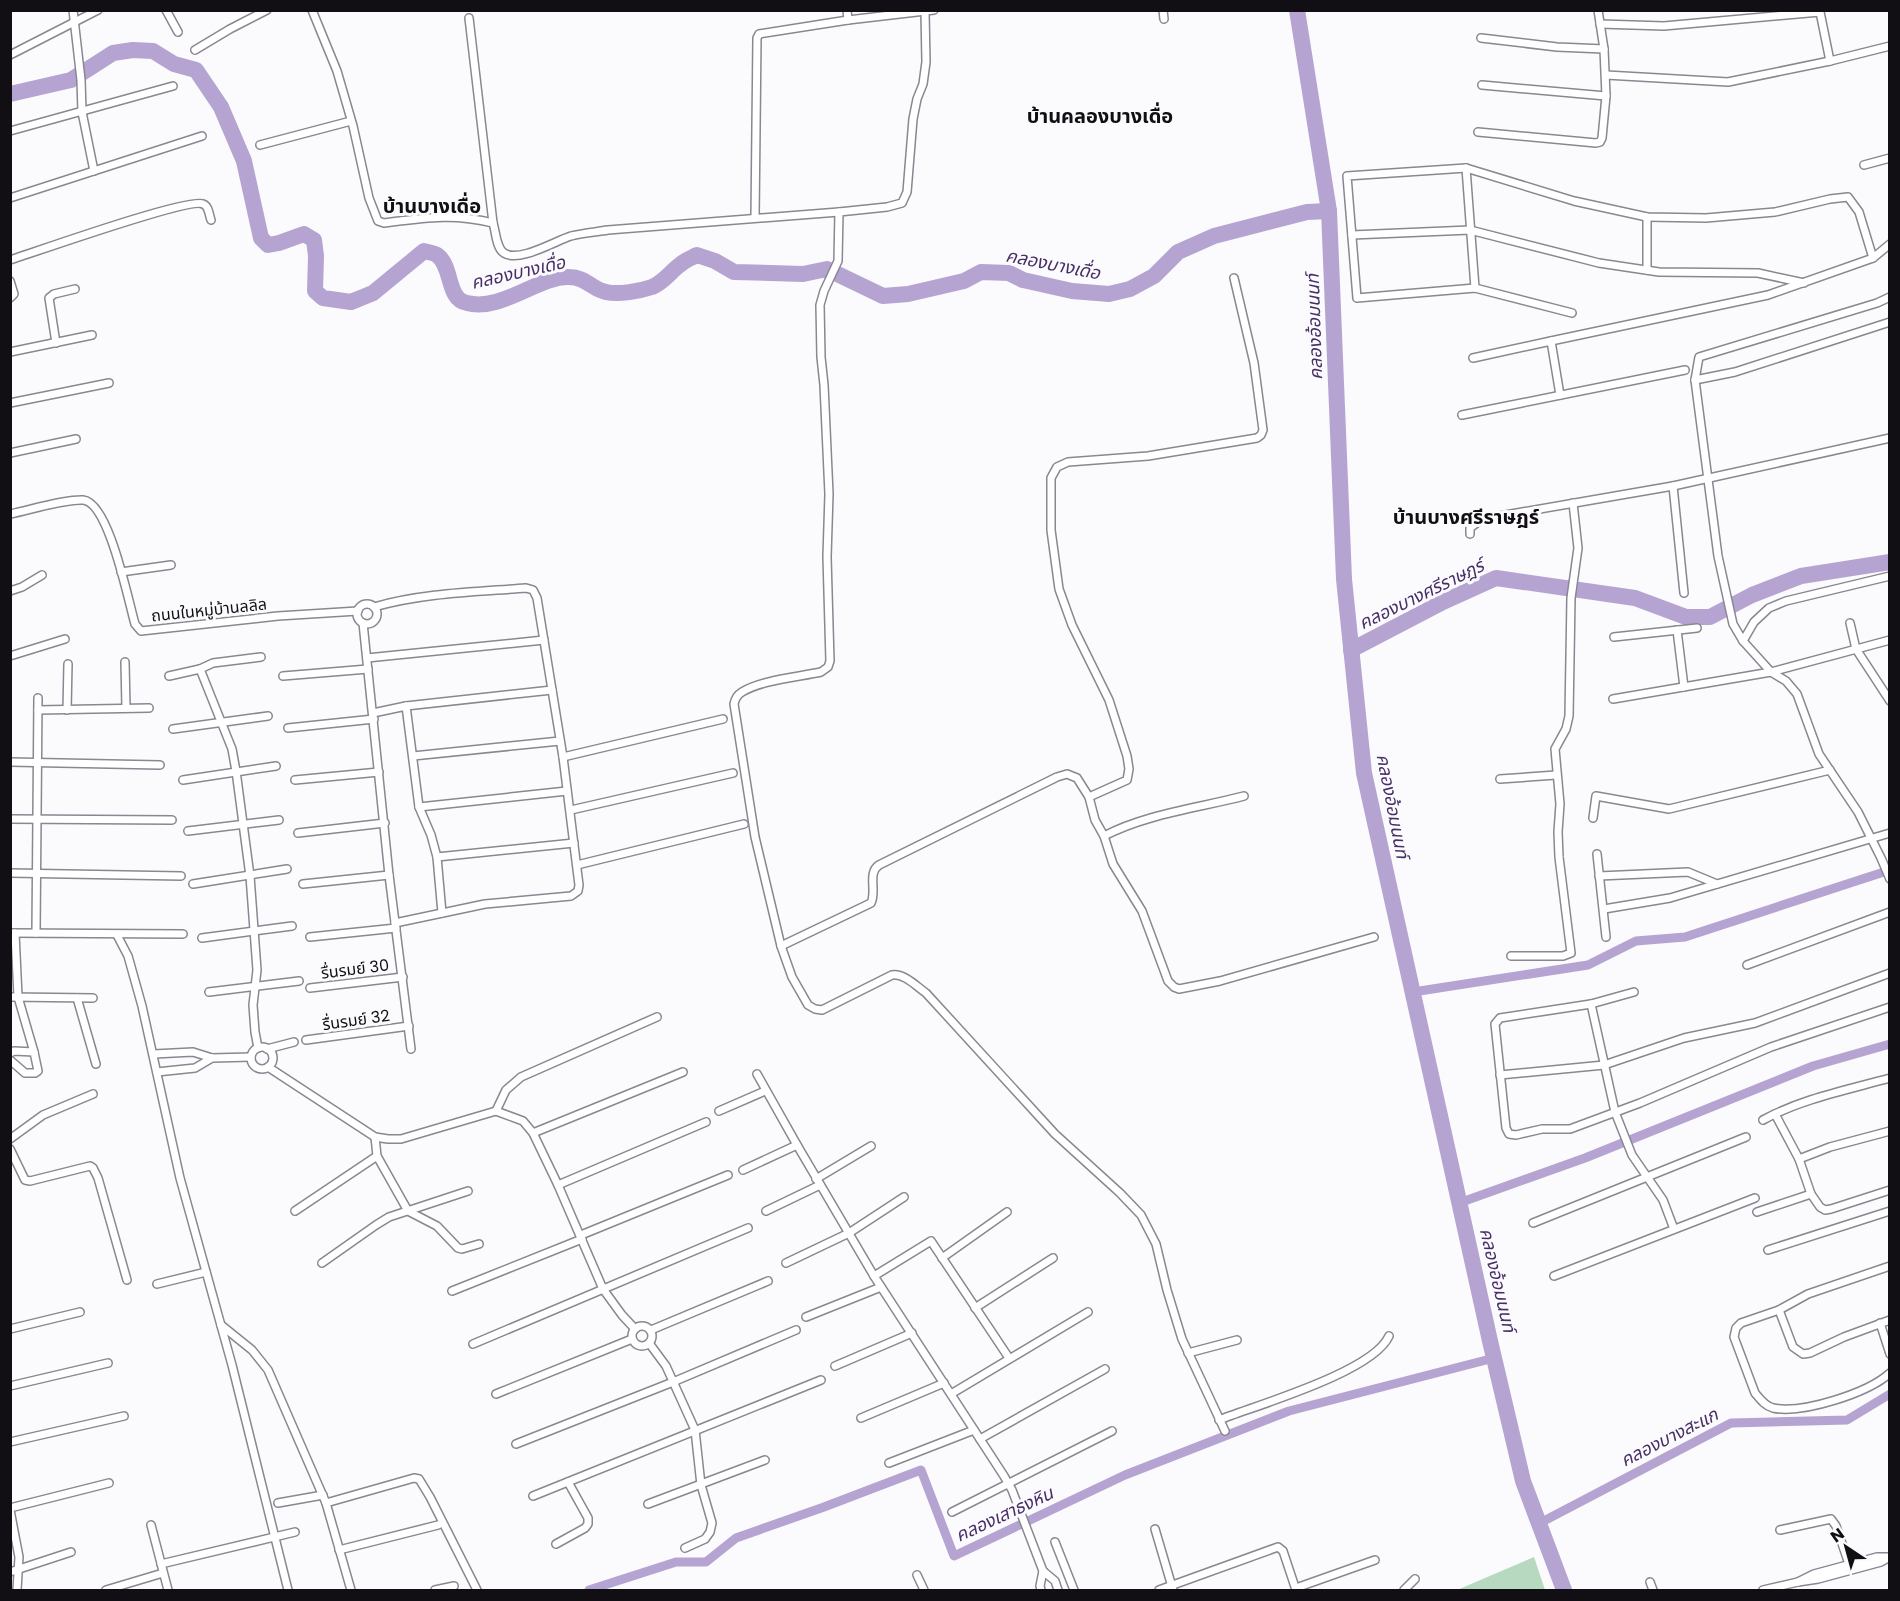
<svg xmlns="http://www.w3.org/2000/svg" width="1900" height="1601" font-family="Poppins,'Noto Sans Thai',sans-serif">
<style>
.green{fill:#b6d9bf}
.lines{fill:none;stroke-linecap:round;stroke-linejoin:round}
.canal{stroke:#b5a4d1;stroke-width:9}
.river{stroke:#b5a4d1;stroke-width:16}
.street-casing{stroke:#8a8692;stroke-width:10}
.street{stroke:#fff;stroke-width:7}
.labels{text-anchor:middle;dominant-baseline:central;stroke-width:6;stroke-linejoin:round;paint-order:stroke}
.street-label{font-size:16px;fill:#110f14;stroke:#fbfafd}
.water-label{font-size:18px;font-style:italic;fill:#472e66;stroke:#fbfafd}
.quarter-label{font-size:20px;font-weight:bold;fill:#110f14;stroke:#fbfafd}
</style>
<rect width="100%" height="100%" fill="#fbfafd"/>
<path class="green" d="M1534,1557L1545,1590H1457Z"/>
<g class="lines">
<g class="canal">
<path d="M1413,992L1588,965L1636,941L1685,937L1890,870"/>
<path d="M1459,1203L1585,1158L1813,1066L1890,1044"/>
<path d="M1538,1524L1731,1423L1847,1420L1890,1394"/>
<path d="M589,1590L676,1562H706L736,1538L824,1507L921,1470L954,1556L1125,1475L1289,1411L1494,1358"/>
</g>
<g class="river">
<path d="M1297,10L1329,211L1344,579L1364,773L1490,1341L1523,1481L1564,1590"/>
<path d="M10,94L71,80L113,53L133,50L153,51L174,64L196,70L221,107L244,161L261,238L268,245L279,243L304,234L314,240L316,256L315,291L323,298L351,302L373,293L424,251C427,252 434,253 437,255C453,266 446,299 467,303C501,312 539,276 569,277C586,277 593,290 606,292C619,295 640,291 652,287C664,282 671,271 681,264C685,260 691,258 697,255L715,261L734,272L803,274L827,269L883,296L908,294L964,281L981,272L1009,273L1023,280L1072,291L1109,294L1130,289L1154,276L1178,252L1214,236L1307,212L1329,211"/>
<path d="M1351,650L1443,602L1496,578L1635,598L1686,617H1710L1752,595L1801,576L1890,562"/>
</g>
<defs>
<g id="street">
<path d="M73,10L81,80L82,112L94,171"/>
<path d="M166,10L178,32"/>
<path d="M312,10L337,71L353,126L369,198L378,221L384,223C424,218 453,213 493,223"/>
<path d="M847,10L848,20"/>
<path d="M1163,10L1164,19"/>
<path d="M925,12L926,62L923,84L917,99L913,119L907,192L902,203L887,207L839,212L838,261L824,291L820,305L821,357L824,385L829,494L827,557L830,661L828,667L821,672C798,677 762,680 742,692C737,695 735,699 734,704L755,837L781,946L792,977L808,1005L815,1009L822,1010L892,975C904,973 916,986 926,993L1055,1134L1120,1193L1141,1215L1156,1244L1167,1290L1182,1339L1225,1431"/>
<path d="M469,18L493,223C496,232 496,248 504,253C519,263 555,241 571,236C583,233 596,232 608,230L839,212"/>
<path d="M1600,24L1664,26L1820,12L1830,61"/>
<path d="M1481,38L1557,47L1604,49"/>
<path d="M195,50L230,29L267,10"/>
<path d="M10,55L98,10"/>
<path d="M1606,75L1728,82L1830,61L1890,46"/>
<path d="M1482,85L1606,96L1604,49L1598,10"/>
<path d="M10,131L173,86"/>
<path d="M1478,132L1596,143L1600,142L1602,138L1606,96"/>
<path d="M260,145L351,121"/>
<path d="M1864,165L1890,158"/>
<path d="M1466,168L1475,288"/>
<path d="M10,198L202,136"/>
<path d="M755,217L757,38L759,34L848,20L934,10"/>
<path d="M1647,217V270"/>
<path d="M1352,235L1470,230L1599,263L1659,272L1758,273L1804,283"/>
<path d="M10,260C35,252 190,197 203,204C209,206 209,215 211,220"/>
<path d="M10,281L14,294L10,298"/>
<path d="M1890,297L1877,303L1699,357L1695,380L1735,372L1890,322"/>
<path d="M1572,313L1475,288L1357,298L1347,176L1466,168L1574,201L1647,217L1706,218L1775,212L1830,199L1848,197L1859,212L1873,258"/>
<path d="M1551,341L1768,295L1873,258L1890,244"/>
<path d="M56,343L49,298L54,294L75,289"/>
<path d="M10,352L92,335"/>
<path d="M1473,358L1551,341L1560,395"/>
<path d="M1695,380L1718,556L1733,624L1743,641L1771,672L1786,681L1797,694L1819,754L1858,812L1881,858L1890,879"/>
<path d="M10,403L109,383"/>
<path d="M1462,415L1685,370"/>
<path d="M10,453L76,439"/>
<path d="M1673,486L1684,593"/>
<path d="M10,514C30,510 64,499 83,500C109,502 128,600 135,624L141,631L278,616L358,611"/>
<path d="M1470,534V528L1482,519L1673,486L1890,438"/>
<path d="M121,572L171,565"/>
<path d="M10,591L22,587L42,575"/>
<circle cx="367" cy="614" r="10"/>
<path d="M374,607C423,593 475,592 526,588L533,590L537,598L563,757L579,885L578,891L571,896L485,904L395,923"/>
<path d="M363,623L389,875L411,1049"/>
<path d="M1850,623L1856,649L1890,701"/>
<path d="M1677,630L1684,687"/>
<path d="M1614,637L1697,628"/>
<path d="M1743,641L1754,622L1769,608L1786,601L1890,576"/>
<path d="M10,656L65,639"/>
<path d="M367,658L544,640"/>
<path d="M125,662L126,708"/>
<path d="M200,669L232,749L236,771L250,876L257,970L253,1005L255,1032L258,1048"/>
<path d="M169,676L200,669L213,663L261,657"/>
<path d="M283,676L368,669"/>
<path d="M1613,699L1771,672L1890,640"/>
<path d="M406,706L552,690"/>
<path d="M38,710L149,708"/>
<path d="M67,710L68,664"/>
<path d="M373,713L406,706L419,807L431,835L437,857L442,913"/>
<path d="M288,728L374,719"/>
<path d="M173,729L268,716"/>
<path d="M413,756L560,741"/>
<path d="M563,757L723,719"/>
<path d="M10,762L160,765"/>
<path d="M1500,779L1556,775"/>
<path d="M183,780L276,766"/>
<path d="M295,780L379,772"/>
<path d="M1089,797L1127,780L1129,769L1127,756L1109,700L1072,625L1059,589L1051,530V478L1057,467L1068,462L1148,456L1257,438L1261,435L1263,430L1254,363L1234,278"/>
<path d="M419,807L567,791"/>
<path d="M571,810L733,773"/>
<path d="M1593,818L1596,796L1669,809L1830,770"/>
<path d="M10,819L172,820"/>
<path d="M188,831L279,820"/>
<path d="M298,833L385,823"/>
<path d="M1104,836C1146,814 1198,808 1244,796"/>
<path d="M1597,854L1606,937"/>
<path d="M437,857L574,843"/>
<path d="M577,865L744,824"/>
<path d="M10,873L181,876"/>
<path d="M1599,876L1688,872L1717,884"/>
<path d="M193,884L287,869"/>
<path d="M303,884L389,875"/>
<path d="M1604,909L1670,898L1890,833"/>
<path d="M10,933L183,934"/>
<path d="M36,933L38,698"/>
<path d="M117,935L128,956L142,1006L180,1178L232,1365L288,1590"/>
<path d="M310,937L396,928"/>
<path d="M202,938L292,926"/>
<path d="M781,946L871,903C877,891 867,873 879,865L1057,777L1067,774L1077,778L1089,797L1095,820L1104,836L1113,864L1142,911L1168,981L1174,987L1179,989L1220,981L1374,937"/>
<path d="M1511,956H1563L1571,953L1559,857L1558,832L1560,804L1555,749L1566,729L1569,716L1571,598L1578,548L1573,503"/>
<path d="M1747,965L1890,912"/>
<path d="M310,988L403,977"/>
<path d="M209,992L299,981"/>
<path d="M1634,992L1591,1004L1500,1018L1495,1024L1506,1128L1509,1134L1516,1135L1542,1129H1570L1640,1103L1771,1047L1890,1007"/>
<path d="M10,997L93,998"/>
<path d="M77,998L96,1064"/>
<path d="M1591,1004L1615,1112L1632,1155L1663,1200L1674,1229"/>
<path d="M306,1040L409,1026"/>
<circle cx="262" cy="1058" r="11"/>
<path d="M267,1049L294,1042"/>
<path d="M10,1053L14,1051L34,1052"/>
<path d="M154,1054L193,1052L212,1058L251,1057"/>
<path d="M10,1060L25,1073H35L38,1071L34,1052L18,997L15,933"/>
<path d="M268,1067L375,1137L388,1139H401L496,1111L523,1121L533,1133L558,1185L603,1289L622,1315L635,1329"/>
<path d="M157,1072L195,1068L212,1058"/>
<path d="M757,1074L797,1145L874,1276L1004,1476L1012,1490L1043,1571"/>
<path d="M1500,1075L1604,1065L1684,1038L1755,1023L1890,973"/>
<path d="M496,1111L506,1090L521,1077L657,1017"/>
<path d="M719,1111L765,1091"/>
<path d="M1775,1114L1799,1159L1811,1194L1820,1207L1825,1210L1831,1209L1890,1190"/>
<path d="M1763,1120C1801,1099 1847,1090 1890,1078"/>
<path d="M533,1133L683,1072"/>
<path d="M375,1137L377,1156L408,1211L437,1226L458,1248L462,1249L479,1244"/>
<path d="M10,1139L43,1115L93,1094"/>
<path d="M10,1149L25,1180L30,1181L90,1166L93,1168L98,1178L127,1280"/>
<path d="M1799,1159L1830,1147L1890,1131"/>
<path d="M743,1170L797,1145"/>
<path d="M816,1179L871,1146"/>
<path d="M558,1185L706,1122"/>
<path d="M295,1211L377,1156"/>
<path d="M766,1211L820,1185"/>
<path d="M1757,1212L1811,1194"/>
<path d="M1533,1223L1746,1137"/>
<path d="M581,1235L728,1175"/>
<path d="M1768,1250L1890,1211"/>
<path d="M942,1258L1007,1212"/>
<path d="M322,1263L376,1225L389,1217L468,1191"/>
<path d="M786,1263L849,1233L904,1197"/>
<path d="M1890,1266L1808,1294L1779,1310L1741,1323L1736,1328L1734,1337L1755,1393C1760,1399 1765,1406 1773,1408C1803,1414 1868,1393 1890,1373"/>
<path d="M874,1276L931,1241L1009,1358"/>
<path d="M1554,1276L1755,1198"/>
<path d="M157,1284L206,1272"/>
<path d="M452,1291L582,1239"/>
<path d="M975,1308L1053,1258"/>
<path d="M1779,1310L1793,1347L1803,1354L1810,1353L1844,1337L1890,1320"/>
<path d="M806,1317L881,1287"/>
<path d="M1880,1323L1890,1354"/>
<path d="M221,1325L252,1350L268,1370L326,1503L351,1590"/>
<circle cx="642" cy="1336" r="10"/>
<path d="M10,1329L80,1312"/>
<path d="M651,1330L768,1281"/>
<path d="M649,1343L666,1366L695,1430L701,1485L712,1523L710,1532L705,1539L685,1548"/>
<path d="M473,1344L748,1228"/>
<path d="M1188,1353L1237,1340"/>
<path d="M835,1366L912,1333"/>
<path d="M10,1386L108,1363"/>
<path d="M496,1394L632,1339"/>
<path d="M951,1394L1088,1312"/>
<path d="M861,1418L944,1383"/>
<path d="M1219,1420C1257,1405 1373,1372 1389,1336"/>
<path d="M980,1439L1105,1369"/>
<path d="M10,1442L124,1416"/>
<path d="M516,1444L673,1382L796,1330"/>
<path d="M889,1463L974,1430"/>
<path d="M533,1496L821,1380"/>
<path d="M278,1503L323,1495"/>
<path d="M326,1503L414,1478L419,1479L430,1497L477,1590"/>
<path d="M648,1504L765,1460"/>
<path d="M10,1508L109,1483"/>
<path d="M10,1510L19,1557L17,1590"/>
<path d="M952,1512L1112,1431"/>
<path d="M151,1525L168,1590"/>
<path d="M1155,1529L1173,1590"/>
<path d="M1780,1530L1831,1519L1836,1526L1849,1564"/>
<path d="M1055,1542L1074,1590"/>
<path d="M556,1544L585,1528L588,1524V1518L568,1482"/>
<path d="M339,1550L438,1525"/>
<path d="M161,1564L295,1532"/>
<path d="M10,1572L71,1552"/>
<path d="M917,1575L924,1590"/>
<path d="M1650,1582L1653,1590"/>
<path d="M1798,1582L1814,1574L1877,1557H1887"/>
<path d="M1296,1588L1375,1560"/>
<path d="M106,1590L163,1573"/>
<path d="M435,1590L454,1586"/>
<path d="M1041,1590L1040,1586L1043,1571L1055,1581L1058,1590"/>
<path d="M1159,1590L1278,1547L1283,1551L1296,1590"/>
<path d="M1404,1590L1415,1579"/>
<path d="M1763,1590L1798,1582L1818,1579L1881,1562L1890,1557"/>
</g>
</defs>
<use href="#street" class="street-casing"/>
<use href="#street" class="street"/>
</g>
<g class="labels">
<g class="street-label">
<text transform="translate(209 610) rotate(-6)">ถนนในหมู่บ้านลลิล</text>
<text transform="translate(355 969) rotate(-7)">รื่นรมย์ 30</text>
<text transform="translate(356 1020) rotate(-8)">รื่นรมย์ 32</text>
</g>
<g class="water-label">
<text transform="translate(1053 264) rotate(11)">คลองบางเดื่อ</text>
<text transform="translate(518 272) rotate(-13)">คลองบางเดื่อ</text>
<text transform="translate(1314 327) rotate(-92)">คลองอ้อมนนท์</text>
<text transform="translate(1421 594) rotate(-26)">คลองบางศรีราษฎร์</text>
<text transform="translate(1393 806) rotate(79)">คลองอ้อมนนท์</text>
<text transform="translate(1498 1280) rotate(77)">คลองอ้อมนนท์</text>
<text transform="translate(1669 1437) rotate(-27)">คลองบางสะแก</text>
<text transform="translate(1004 1514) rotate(-25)">คลองเสาธงหิน</text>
</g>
<g class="quarter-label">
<text x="1100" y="116">บ้านคลองบางเดื่อ</text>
<text x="432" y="206">บ้านบางเดื่อ</text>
<text x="1466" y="517">บ้านบางศรีราษฎร์</text>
</g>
</g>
<rect width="1900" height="1601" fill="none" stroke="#110f14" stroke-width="24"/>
<g transform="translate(1846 1547) rotate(324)" stroke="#fbfafd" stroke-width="4.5" paint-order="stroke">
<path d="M0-4.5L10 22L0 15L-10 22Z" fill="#110f14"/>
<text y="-9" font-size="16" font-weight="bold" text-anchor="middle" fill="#110f14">N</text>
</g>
</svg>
